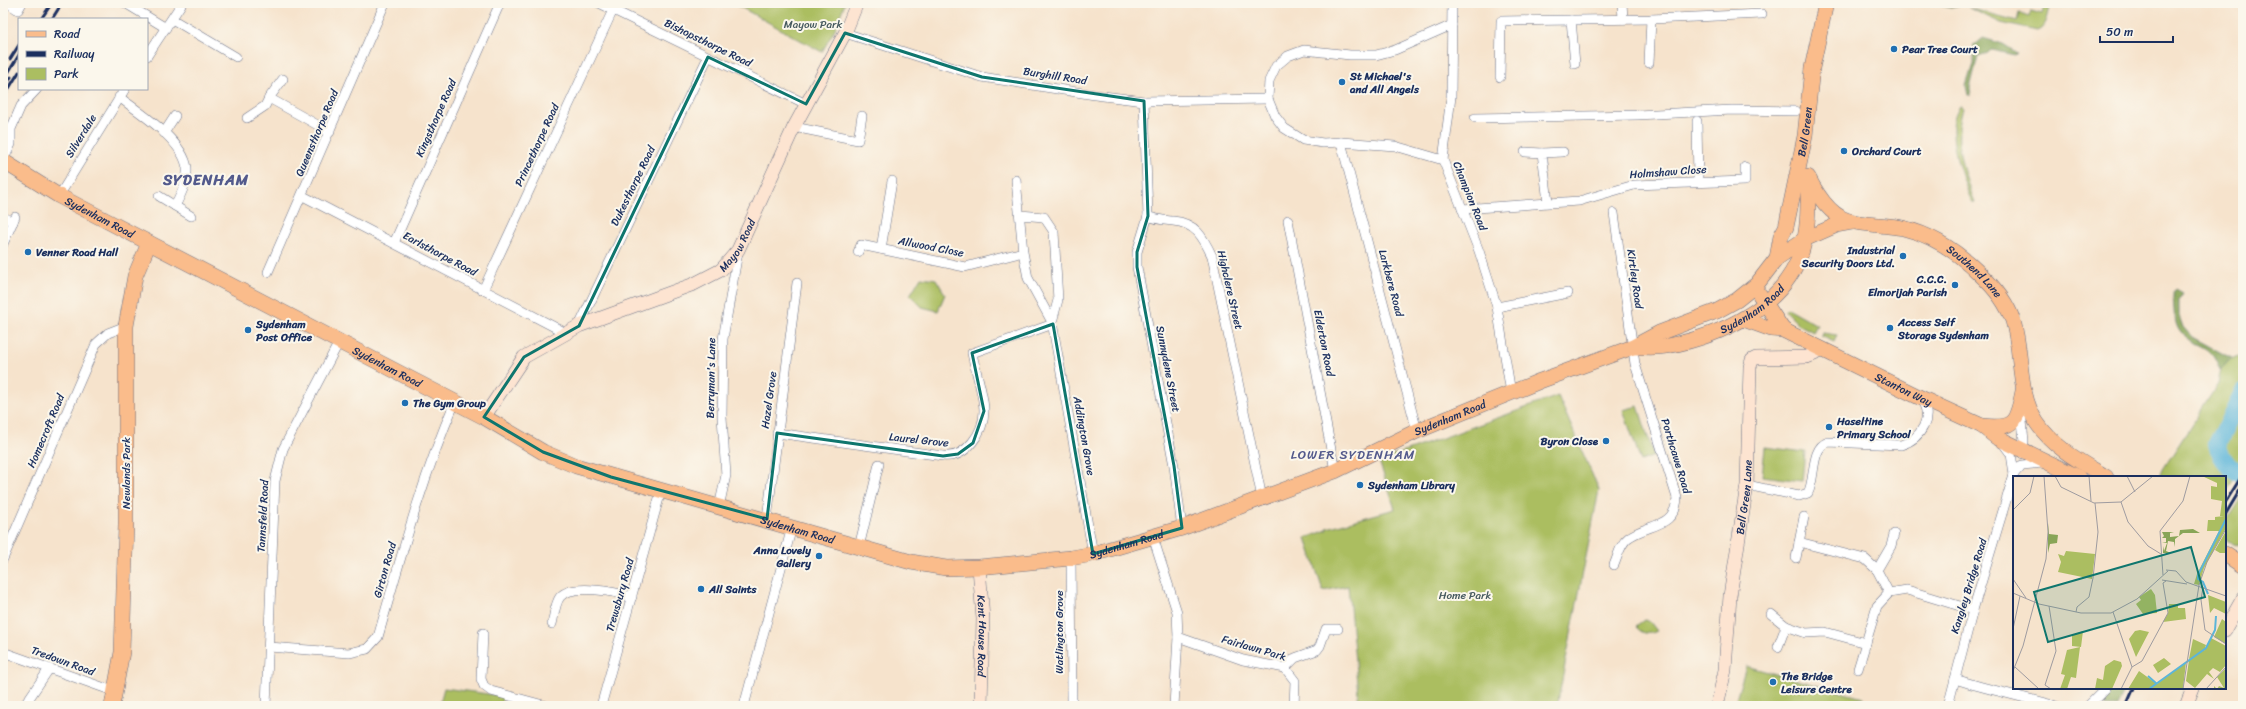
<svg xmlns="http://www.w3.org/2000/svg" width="2246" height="709" font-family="Sriracha,sans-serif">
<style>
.green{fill:#abbe61;stroke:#637660}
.forest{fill:#88a557;stroke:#526a5a}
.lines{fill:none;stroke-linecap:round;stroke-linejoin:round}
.river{stroke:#5cb5d9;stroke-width:18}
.street-casing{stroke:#686e84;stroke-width:10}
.secondary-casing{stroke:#686e84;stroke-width:14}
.primary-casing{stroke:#686e84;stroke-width:16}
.street{stroke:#fff;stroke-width:9}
.secondary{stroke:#fde4d1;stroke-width:13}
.primary{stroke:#fabc8b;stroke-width:15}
.rail{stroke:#1b2f5e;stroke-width:3}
.marked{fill:none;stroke:#0f766e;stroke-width:3;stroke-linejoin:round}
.poi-dot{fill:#1f6fb2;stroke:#fbf7ec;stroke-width:1.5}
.labels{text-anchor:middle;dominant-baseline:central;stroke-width:4;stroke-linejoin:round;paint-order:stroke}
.park-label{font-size:11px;fill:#465a5f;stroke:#fbf7ec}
.street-label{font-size:11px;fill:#1b2f5e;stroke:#fbf7ec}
.poi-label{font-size:11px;font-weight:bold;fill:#1b2f5e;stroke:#fbf7ec;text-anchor:start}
.quarter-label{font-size:13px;letter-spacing:1px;fill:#535a8c;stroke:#fbf7ec}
.district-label{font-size:15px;font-weight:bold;letter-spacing:1px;fill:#535a8c;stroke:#fbf7ec}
.inset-river{fill:none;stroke:#5cb5d9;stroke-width:2}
.inset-road{fill:none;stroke:#9e9ba0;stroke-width:1}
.view{fill:#0f766e;fill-opacity:0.15;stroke:#0f766e;stroke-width:2}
.inset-edge{fill:none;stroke:#1b2f5e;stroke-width:2}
</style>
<rect width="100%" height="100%" fill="#fbf7ec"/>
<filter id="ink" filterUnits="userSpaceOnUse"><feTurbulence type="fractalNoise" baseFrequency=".025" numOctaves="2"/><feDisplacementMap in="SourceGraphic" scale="8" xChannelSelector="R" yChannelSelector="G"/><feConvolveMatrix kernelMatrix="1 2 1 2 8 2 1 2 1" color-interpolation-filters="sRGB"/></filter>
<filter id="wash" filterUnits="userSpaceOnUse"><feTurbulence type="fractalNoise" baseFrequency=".012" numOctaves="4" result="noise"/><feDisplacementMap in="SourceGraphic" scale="16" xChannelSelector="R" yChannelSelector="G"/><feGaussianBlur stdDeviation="0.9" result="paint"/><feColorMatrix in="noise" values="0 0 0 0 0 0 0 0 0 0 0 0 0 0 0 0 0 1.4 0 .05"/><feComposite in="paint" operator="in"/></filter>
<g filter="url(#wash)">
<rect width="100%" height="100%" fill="#f6e3cc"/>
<g class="green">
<path d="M733,3H845L835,29L822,52Z"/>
<path d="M2045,3H2051C2048,13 2048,27 2037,31L2001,23L1969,8L2017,21L2019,13L2030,16L2031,11L2042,14Z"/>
<path d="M1960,106L1963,108C1953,141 1962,171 1975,202H1972C1963,180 1942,128 1960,106Z"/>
<path d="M921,277L936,279L945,294L938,311L922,307L910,295Z"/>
<path d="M1787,308L1817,325L1813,332L1798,324L1785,311Z"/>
<path d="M1822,333L1837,335L1834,342L1821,336Z"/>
<path d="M2243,355V464L2225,494V477H2158L2218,384C2221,364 2225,361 2243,355Z"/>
<path d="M1558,396L1599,490L1557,706L1359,705L1348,586L1323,591L1306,538L1327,530V528L1395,509L1379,461Z"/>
<path d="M1638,406L1654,456L1641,461L1623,410Z"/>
<path d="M1765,447L1805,452L1802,481L1762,476Z"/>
<path d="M2243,494V546L2225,540V523Z"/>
<path d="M1645,620L1650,622L1657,631C1649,635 1642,634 1636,627Z"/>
<path d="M1746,666L1863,698L1860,706H1734Z"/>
<path d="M444,688L503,696L500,706H439Z"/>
</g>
<g class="forest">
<path d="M1929,3H1953L1962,5L1952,8Z"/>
<path d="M1983,38L2003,44L2017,53L2015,55L1991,50L1988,53L1978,56L1970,88L1971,95H1968L1966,86L1973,64L1974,46Z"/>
<path d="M2176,290L2183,294L2179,300V316L2183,327L2192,337L2231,358L2220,371C2209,340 2198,351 2181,333C2173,324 2174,306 2173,294Z"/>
<path d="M2112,688H2126L2117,706H2106L2105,704Z"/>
</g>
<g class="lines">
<path class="river" d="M2243,392L2217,444C2221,460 2230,467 2243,476"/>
</g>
</g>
<g filter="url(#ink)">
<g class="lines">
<defs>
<g id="street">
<path d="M8,3L18,10L22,3"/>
<path d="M125,3L166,28"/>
<path d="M599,3L806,104"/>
<path d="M1452,3L1451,97L1443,160L1479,251L1497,307L1511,393"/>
<path d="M1622,3L1623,19"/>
<path d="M172,19L236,57"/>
<path d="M1571,20L1575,64"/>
<path d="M845,33L982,77L1095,95L1144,101L1268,99"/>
<path d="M147,56L182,3"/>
<path d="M1649,63L1651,19"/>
<path d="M1500,77L1501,21L1651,19L1762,14"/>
<path d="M283,79L269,98L330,132"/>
<path d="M119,97C140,113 183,140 187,168C188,181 181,195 175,206L191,216"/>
<path d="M1144,101L1148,216C1157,220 1163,220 1173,221C1196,223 1203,237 1212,256L1262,498"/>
<path d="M247,118L265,106L269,98"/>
<path d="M1475,118L1637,115L1732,110L1796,111"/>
<path d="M1697,121L1698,182"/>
<path d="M794,127L858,140L862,116"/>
<path d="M164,133L175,116"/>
<path d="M1341,142L1417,431"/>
<path d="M1525,152L1542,153"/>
<path d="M1443,160L1395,146L1341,142L1323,143L1303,140L1284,128L1275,116L1268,99L1269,81L1276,66L1288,56L1304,50L1350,55H1376L1395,50L1452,25"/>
<path d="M3,161L11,144V129L21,106L37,89"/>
<path d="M1016,180L1023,252L1028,278L1052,322L1058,300L1054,232L1044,217L1020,215"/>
<path d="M59,196L125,89"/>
<path d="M159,196L175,206"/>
<path d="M303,196L566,333"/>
<path d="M1548,202L1542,153L1563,152"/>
<path d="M1462,209L1579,201L1634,185L1745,181V167"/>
<path d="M1148,216L1137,252V267L1174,466L1182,528"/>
<path d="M3,217L13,222"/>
<path d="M1288,220L1335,471"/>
<path d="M394,243L500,3"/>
<path d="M3,244L15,217"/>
<path d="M881,249L892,181"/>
<path d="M858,252L861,245L965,267L1023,252"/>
<path d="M268,272L385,3"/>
<path d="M483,290L613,10"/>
<path d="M1497,307L1568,293"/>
<path d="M1052,322L1093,554"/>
<path d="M579,326L708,57"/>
<path d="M2021,411L2024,441L2023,454"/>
<path d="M777,433L943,456C966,459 984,432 984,411C984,394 975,370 972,353L1053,324"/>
<path d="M2002,442L2011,454L2014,474"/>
<path d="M1747,485L1799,496L1808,493C1816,478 1810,448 1828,442L1901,445C1921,439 1935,416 1920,399"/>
<path d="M719,507L726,475L722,417L723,339L738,252"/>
<path d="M767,519L797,283"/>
<path d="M1153,537L1177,612L1178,637"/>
<path d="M1799,542L1865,559L1877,570L1889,593"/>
<path d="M859,547L879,464"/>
<path d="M1071,558L1072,706"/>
<path d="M1796,558L1804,517"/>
<path d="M3,559L96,344L108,333L126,326"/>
<path d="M1614,565C1618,556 1620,544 1628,538C1648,523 1675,529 1677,498L1635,364L1614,213"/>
<path d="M1877,570L1891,546L1894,534"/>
<path d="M1771,614L1786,626L1806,633L1825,632L1866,643"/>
<path d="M552,624C554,617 555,603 560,597C571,583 617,592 632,597"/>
<path d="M483,633L481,679L484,686L491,691L547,706"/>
<path d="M269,647L349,653L367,649L378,637C401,557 422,478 455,402"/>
<path d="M1778,647L1786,626"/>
<path d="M3,652L116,692"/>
<path d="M1285,668L1295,658L1317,650L1320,646L1326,629H1338"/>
<path d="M1858,669L1877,606L1889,593L1907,590L1973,610"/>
<path d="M1955,679C1988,690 2022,696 2056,706"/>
<path d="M24,706L49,669"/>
<path d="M266,706L275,481L283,449L339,342"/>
<path d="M601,706L661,491"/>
<path d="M744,706L792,527"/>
<path d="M1174,706L1178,637L1243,660L1285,668L1295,681L1294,706"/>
<path d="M1948,706L1973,610L2014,474L2022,465L2043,463"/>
<path d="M2088,706L2106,688"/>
</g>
<g id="secondary">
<path id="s1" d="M484,417L524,357L579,326L694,284L721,270L738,250L794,127L845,33L857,3"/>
<path id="s2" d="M979,567L983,619L981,706"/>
<path d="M2225,630L2243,598"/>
<path id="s3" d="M1717,706L1725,670L1730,596L1747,485L1750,367L1752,360L1756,358L1807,357L1824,350"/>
<path d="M2186,706L2193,688"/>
</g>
<g id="primary">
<path id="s4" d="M3,161L59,196L484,417L543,452L576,466L911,562L946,568L979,567L1071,558L1093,554L1182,528L1335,471L1417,431L1540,381L1633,347L1659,333L1717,311L1737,300L1757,284L1777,258L1781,236L1786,227L1805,136L1812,68L1826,3"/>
<path id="s5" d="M1808,177C1817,195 1832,219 1854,222C1870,225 1887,225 1903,228C1933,235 1958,252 1980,274C1993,286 2007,303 2013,321C2023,355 2017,393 2037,423C2054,448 2081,462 2106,477"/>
<path d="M1777,258L1805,239L1837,225L1853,222"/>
<path d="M1760,295L1783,330"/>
<path id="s6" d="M1743,319L1771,329L1783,330L1919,397L1982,426L1996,437L2078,477"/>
<path id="s7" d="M1636,347C1646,347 1657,348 1667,346C1721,336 1784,307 1802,250C1809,228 1808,204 1808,181"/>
<path d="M1982,426C2015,430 2017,421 2023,391"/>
<path d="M2225,554L2243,566"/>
<path d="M112,706L122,652L126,524V326L135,276L149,243"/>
</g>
</defs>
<use href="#street" class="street-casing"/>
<use href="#secondary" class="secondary-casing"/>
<use href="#primary" class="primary-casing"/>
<use href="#street" class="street"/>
<use href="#secondary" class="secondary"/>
<use href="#primary" class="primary"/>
<g class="rail">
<path d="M41,19L52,3"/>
<path d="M52,19L62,3"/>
<path d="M10,59L19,45"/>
<path d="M3,81L19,55"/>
<path d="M3,89L11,77"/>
<path d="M3,98L19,72"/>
<path d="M2225,503L2243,474"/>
<path d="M2225,515L2243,485"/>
<path d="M2126,706L2134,688"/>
</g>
</g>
</g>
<path class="marked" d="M845,33L982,77L1144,101L1148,216L1137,252V267L1174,466L1182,528L1093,554L1053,324L972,353L984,411L973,443L958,454L943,456L777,433L767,519L611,477L543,452L484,417L524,357L579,326L708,57L806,104Z"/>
<g class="poi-dot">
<circle cx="1894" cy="49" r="4"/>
<circle cx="1342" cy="82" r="4"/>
<circle cx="1844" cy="151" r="4"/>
<circle cx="28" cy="252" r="4"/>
<circle cx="1903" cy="256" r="4"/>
<circle cx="1955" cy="285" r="4"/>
<circle cx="1890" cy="328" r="4"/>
<circle cx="248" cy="330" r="4"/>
<circle cx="405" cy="403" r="4"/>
<circle cx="1829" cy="427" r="4"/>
<circle cx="1606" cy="441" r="4"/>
<circle cx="1360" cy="485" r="4"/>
<circle cx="819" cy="556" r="4"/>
<circle cx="701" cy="589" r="4"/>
<circle cx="1773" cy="682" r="4"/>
</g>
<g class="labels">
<g class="park-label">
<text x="813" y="24">Mayow Park</text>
<text x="1465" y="595">Home Park</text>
</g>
<g class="street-label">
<text transform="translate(708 43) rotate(26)">Bishopsthorpe Road</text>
<text transform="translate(1055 76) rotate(9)">Burghill Road</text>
<text transform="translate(436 118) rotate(-66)">Kingsthorpe Road</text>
<text stroke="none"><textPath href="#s4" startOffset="2063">Bell Green</textPath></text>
<text transform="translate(317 133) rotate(-67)">Queensthorpe Road</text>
<text transform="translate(81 136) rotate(-58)">Silverdale</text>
<text transform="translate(537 145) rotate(-65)">Princethorpe Road</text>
<text transform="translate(1668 172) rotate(-4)">Holmshaw Close</text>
<text transform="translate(633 186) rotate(-64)">Dukesthorpe Road</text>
<text transform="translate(1470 196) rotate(68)">Champion Road</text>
<text stroke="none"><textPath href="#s4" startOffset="112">Sydenham Road</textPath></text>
<text stroke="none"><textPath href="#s1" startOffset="318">Mayow Road</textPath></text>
<text transform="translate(931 247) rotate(11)">Allwood Close</text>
<text transform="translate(440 254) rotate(28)">Earlsthorpe Road</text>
<text stroke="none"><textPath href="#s5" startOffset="201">Southend Lane</textPath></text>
<text transform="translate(1635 279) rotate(82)">Kirtley Road</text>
<text transform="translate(1391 283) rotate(75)">Larkbere Road</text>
<text transform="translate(1230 290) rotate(77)">Highclere Street</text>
<text stroke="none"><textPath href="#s7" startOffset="125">Sydenham Road</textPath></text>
<text transform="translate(1324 343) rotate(79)">Elderton Road</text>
<text stroke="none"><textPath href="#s4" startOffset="436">Sydenham Road</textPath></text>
<text transform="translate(1168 369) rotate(79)">Sunnydene Street</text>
<text transform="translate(711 378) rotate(-89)">Berryman's Lane</text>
<text stroke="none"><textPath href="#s6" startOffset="176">Stanton Way</textPath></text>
<text transform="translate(769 400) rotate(-82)">Hazel Grove</text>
<text stroke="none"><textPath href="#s4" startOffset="1564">Sydenham Road</textPath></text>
<text transform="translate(46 431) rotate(-67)">Homecroft Road</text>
<text transform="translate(1084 436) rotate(80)">Addington Grove</text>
<text transform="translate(919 440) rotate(6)">Laurel Grove</text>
<text transform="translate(1676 456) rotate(73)">Porthcawe Road</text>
<text transform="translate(126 473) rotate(-90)">Newlands Park</text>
<text stroke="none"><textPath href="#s3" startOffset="211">Bell Green Lane</textPath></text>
<text transform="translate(263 516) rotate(-87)">Tannsfeld Road</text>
<text stroke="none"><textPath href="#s4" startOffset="880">Sydenham Road</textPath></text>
<text stroke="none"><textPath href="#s4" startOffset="1216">Sydenham Road</textPath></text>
<text transform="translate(385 570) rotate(-74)">Girton Road</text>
<text transform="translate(1969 586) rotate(-73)">Kangley Bridge Road</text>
<text transform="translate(620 595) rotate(-74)">Trewsbury Road</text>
<text transform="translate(1059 632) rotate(-90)">Watlington Grove</text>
<text stroke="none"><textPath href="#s2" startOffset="69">Kent House Road</textPath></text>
<text transform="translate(1254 648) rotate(16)">Fairlawn Park</text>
<text transform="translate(63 661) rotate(20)">Tredown Road</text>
</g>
<g class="poi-label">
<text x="1902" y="49">Pear Tree Court</text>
<text x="1350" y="76">St Michael's<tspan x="1350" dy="13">and All Angels</tspan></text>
<text x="1852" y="151">Orchard Court</text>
<text x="1895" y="250" text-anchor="end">Industrial<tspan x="1895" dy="13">Security Doors Ltd.</tspan></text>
<text x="36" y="252">Venner Road Hall</text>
<text x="1947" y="279" text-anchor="end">C.C.C.<tspan x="1947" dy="13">Elmorijah Parish</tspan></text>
<text x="1898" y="322">Access Self<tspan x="1898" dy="13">Storage Sydenham</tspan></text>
<text x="256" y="324">Sydenham<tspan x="256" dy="13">Post Office</tspan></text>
<text x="413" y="403">The Gym Group</text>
<text x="1837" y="421">Haseltine<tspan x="1837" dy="13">Primary School</tspan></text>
<text x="1598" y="441" text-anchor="end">Byron Close</text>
<text x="1368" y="485">Sydenham Library</text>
<text x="811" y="550" text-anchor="end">Anna Lovely<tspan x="811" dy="13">Gallery</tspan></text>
<text x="709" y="589">All Saints</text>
<text x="1781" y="676">The Bridge<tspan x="1781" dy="13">Leisure Centre</tspan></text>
</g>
<g class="quarter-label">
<text x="1353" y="454">LOWER SYDENHAM</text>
</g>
<g class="district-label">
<text x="206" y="180">SYDENHAM</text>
</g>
</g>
<g transform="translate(2013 476)">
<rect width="213" height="213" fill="#f6e3cc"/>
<path d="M189,0H213V52L191,92L186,109L181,108L184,98L206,55H194L195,44H202V41L211,40H207L209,25L198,23V10L204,11V7ZM213,55V77H207L202,74ZM53,75L82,78L79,103L45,96L48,86L45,78L51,80ZM138,113L142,119L144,137L130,138L123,128L128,124L126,121ZM195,119L213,126V138L201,132L197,137ZM156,128H165V132H172L173,143L150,146L155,137ZM209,143L213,146V168L201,161ZM127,154L136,156L123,181L116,163L122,155ZM70,155L68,171L59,170V159ZM198,162L213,170V189L207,196L200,192L196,196L201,203L194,198L182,212L173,205L176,184L181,181L176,183L180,163L193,169L191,175ZM67,171L63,202L58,201L54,213H47L52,199L48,198L54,174ZM151,182L158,188L145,197L140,189ZM101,184L108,186L109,190L99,213H82L84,202L90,204L92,190ZM173,186L170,213H115L126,195L144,208ZM213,192V213H201V210L204,213L206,210L211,212L204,201Z" fill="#abbe61"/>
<path d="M35,47L36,58L45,59L44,67L37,68L35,77ZM180,53L187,57H170L162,63V71L161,66L155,65L153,75L158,77H150V70L151,75L154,67L149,66H153V62H149L151,60L149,56H161L157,57V61L166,60L167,54Z" fill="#88a557"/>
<path class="inset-river" d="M195,118L190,106L185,103V99L213,43M135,200L144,208M136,213L193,172L202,154L203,140"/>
<path class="inset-road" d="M42,0L48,11L81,27L108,26L115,46L135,70L148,78M76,0L78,25M114,0L122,16M108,26L140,0M0,34L17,17L21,0M153,94L163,95L173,106L213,120M150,99L147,55L170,25L177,0M0,103L13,122M149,104L174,108M190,111L188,124L192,154L213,168M0,117L26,128L68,137H98L124,123L155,95M36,130L43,175L32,209L38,213M63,136L64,131L76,121L80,102L85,56L82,27M100,136L119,191M0,153L7,120M2,191L26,213M0,195L10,170L33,83L35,56L31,0M108,213L119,191L129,185L155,137L150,107L153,105M170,213L186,109L194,86L213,53M193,213L213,191"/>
<path class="view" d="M178,71L192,121L35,166L21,116Z"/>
<rect width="213" height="213" class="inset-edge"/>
</g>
<rect width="2246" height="709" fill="none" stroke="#fbf7ec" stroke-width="16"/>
<rect x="18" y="18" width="130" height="72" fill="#fbf7ec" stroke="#a1a7b3"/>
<rect x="26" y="31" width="20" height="6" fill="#fabc8b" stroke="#a1a7b3"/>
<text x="54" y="38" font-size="12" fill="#1b2f5e">Road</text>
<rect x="26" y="51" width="20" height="6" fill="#1b2f5e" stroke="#a1a7b3"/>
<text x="54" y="58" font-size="12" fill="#1b2f5e">Railway</text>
<rect x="26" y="68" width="20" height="12" fill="#abbe61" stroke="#a1a7b3"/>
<text x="54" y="78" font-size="12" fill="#1b2f5e">Park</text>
<path d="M2100 36v6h73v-6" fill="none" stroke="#1b2f5e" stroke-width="2"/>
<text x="2106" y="36" font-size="12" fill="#1b2f5e" stroke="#fbf7ec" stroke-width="3" paint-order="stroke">50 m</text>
</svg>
